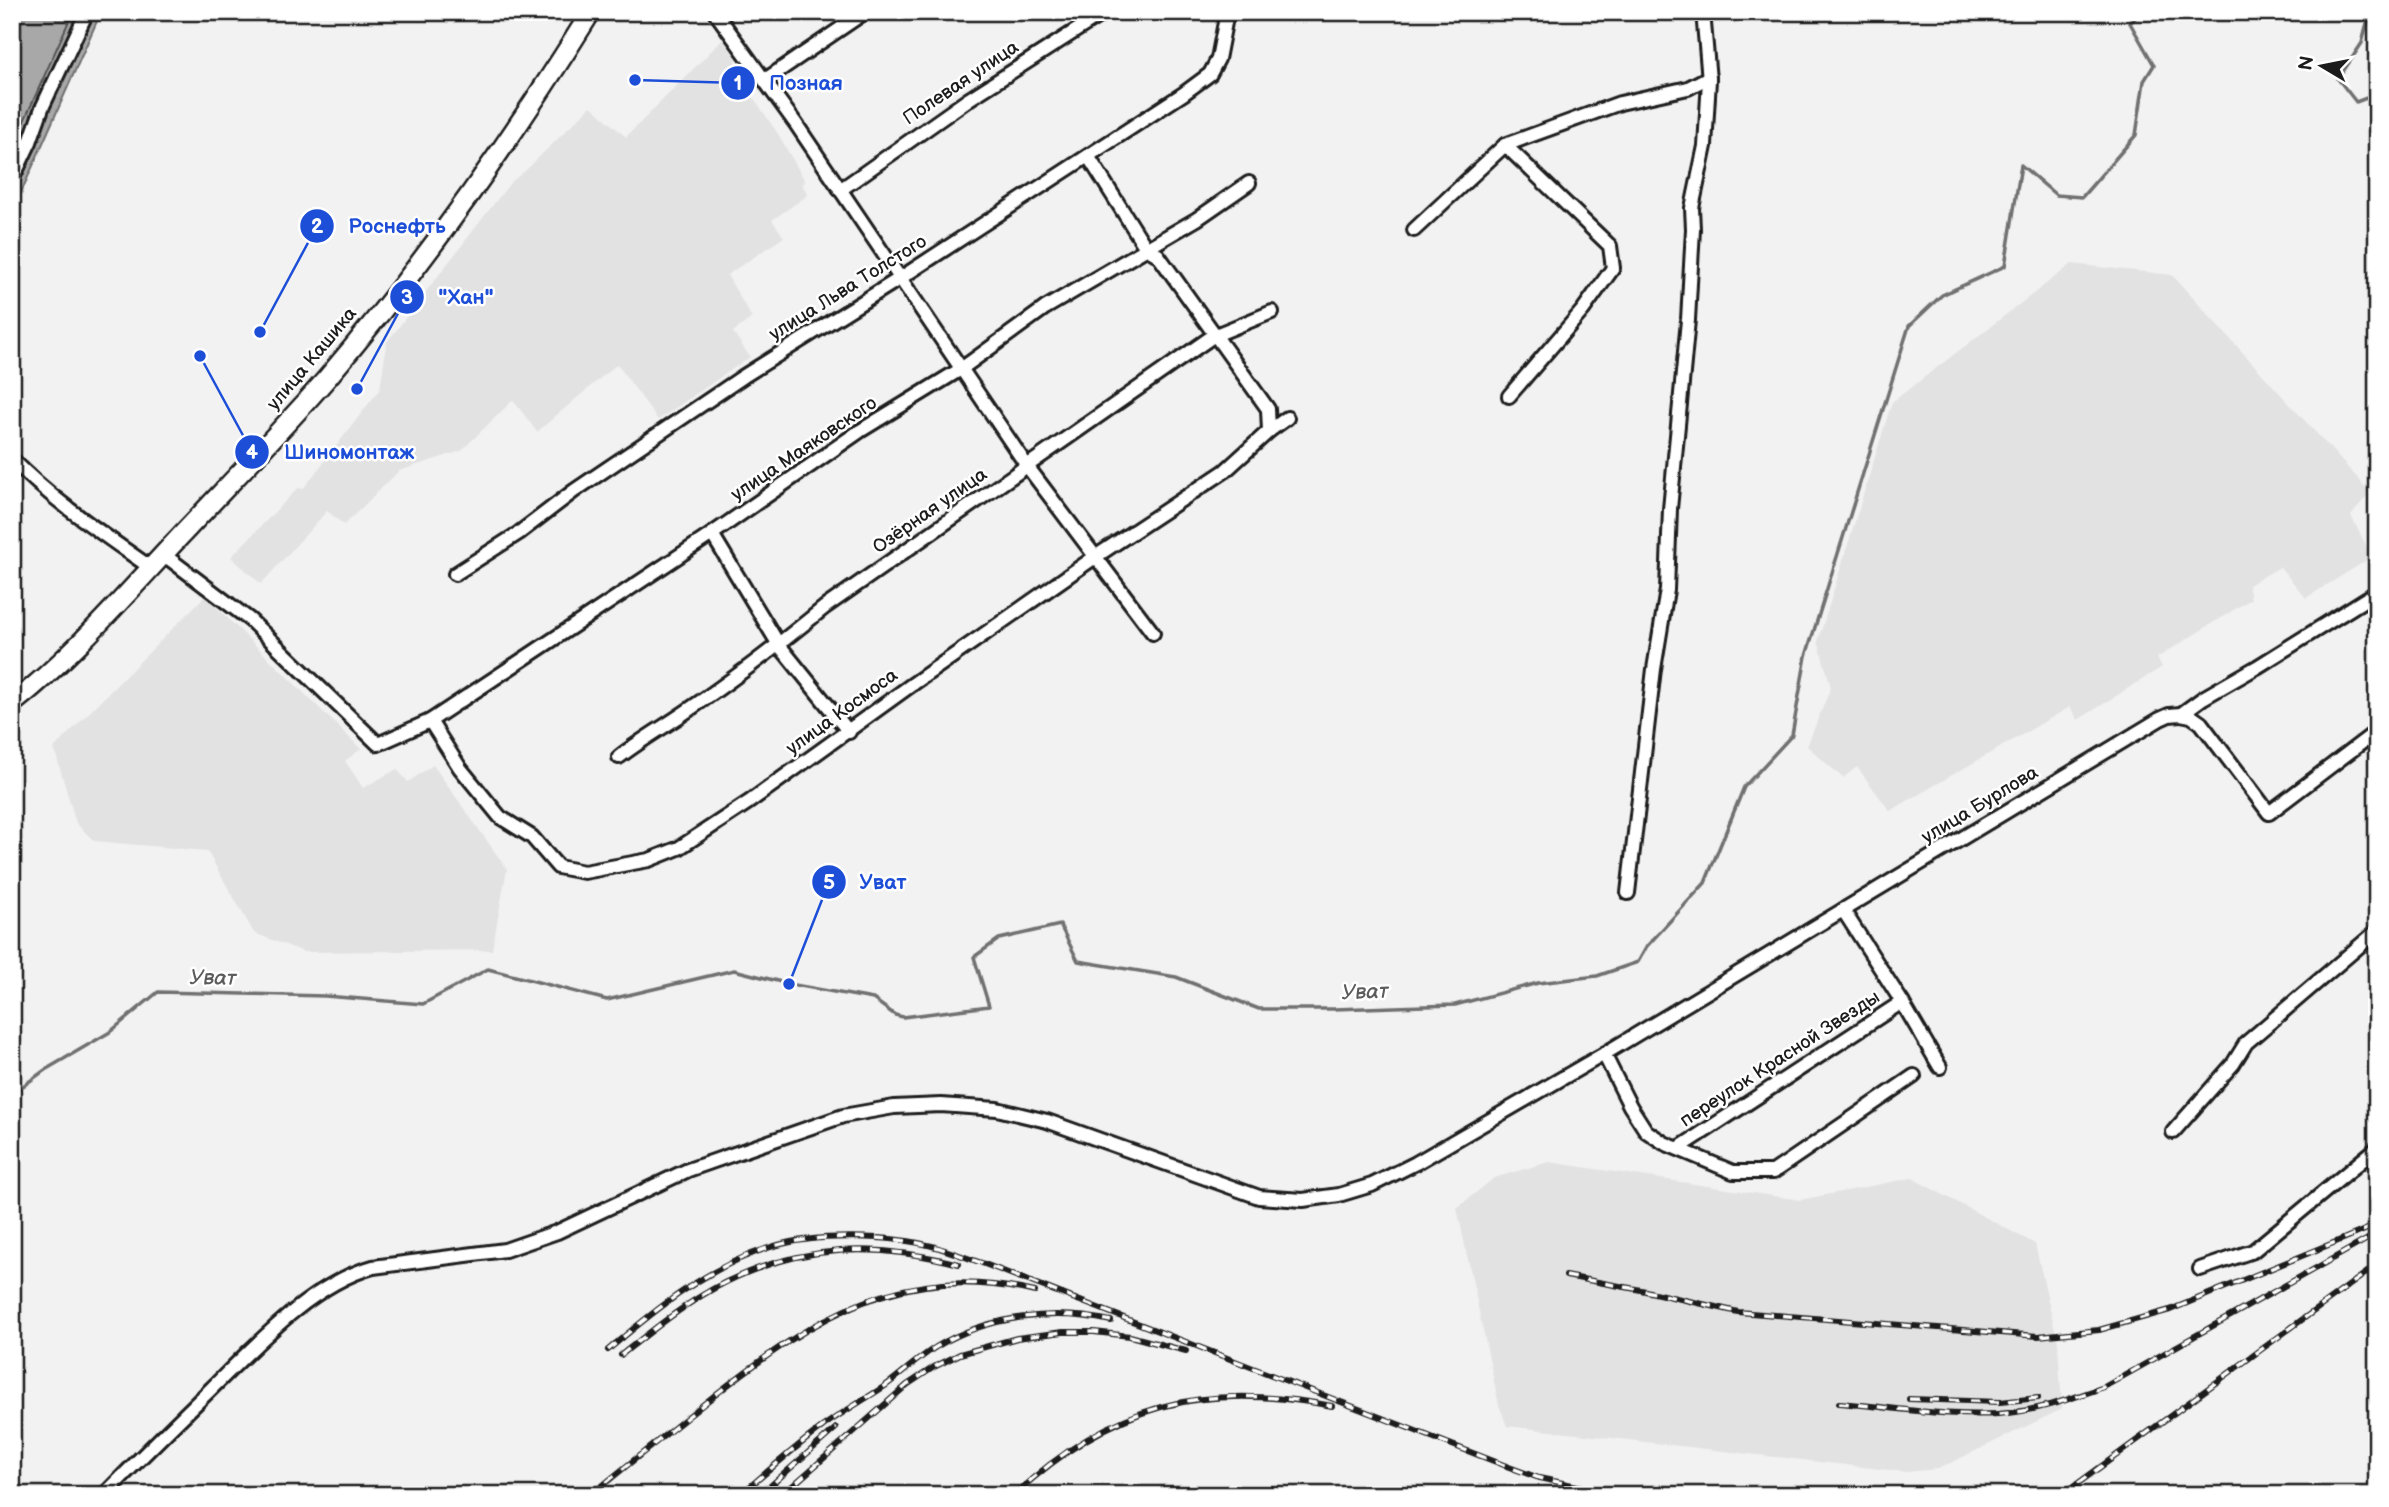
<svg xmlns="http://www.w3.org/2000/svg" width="2389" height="1507" font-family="'Balsamiq Sans',sans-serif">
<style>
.built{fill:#e2e2e2}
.water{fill:#a8a8a8;stroke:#707070;stroke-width:2}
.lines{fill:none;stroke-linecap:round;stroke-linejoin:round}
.shore{stroke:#545454;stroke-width:2}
.stream{stroke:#707070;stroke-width:3.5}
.minor-casing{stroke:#1c1c1c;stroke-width:18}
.highway-casing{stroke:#1c1c1c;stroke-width:23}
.minor{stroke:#fff;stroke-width:12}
.highway{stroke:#fff;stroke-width:18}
.rail-casing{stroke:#1c1c1c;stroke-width:6}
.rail{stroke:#fff;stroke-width:3.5;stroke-dasharray:10;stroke-linecap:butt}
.labels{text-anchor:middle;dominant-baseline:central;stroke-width:5;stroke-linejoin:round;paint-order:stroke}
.street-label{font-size:19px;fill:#1c1c1c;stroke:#fff}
.water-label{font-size:21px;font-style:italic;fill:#5b5b5b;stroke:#fff}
.leader{fill:none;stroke:#1d4ed8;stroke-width:2.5}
.callout-dot{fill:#1d4ed8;stroke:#fff;stroke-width:2.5}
.mark-label{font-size:21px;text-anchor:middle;font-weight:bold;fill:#fff}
.callout-label{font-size:21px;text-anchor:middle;font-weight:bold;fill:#1d4ed8;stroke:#fff;stroke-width:5;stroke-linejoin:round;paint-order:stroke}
</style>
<rect width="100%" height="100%" fill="#f2f2f2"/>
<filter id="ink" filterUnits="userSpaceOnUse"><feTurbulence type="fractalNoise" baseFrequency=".0143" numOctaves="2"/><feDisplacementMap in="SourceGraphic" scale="14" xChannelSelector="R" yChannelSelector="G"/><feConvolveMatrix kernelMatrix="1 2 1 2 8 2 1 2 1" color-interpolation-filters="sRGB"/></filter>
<g filter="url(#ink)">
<g class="built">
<path d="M723,39L736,58L735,70L778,134L805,181L802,184L808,195L772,220L784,237L727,275L752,318L733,332L750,357L658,420L617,364L537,432L513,400L461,451L399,471L344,525L327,511L261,584L231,557L298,488L303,489L380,389L387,342L510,183L526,170L591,106L626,137Z"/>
<path d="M2072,264L2172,275L2370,492L2351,516L2372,557L2306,598L2280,567L2248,585L2251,599L2157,658L2162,667L2078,720L2070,707L1890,811L1857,767L1843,778L1807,746L1831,687L1818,641L1892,402Z"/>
<path d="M205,596L361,749L345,761L363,788L397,769L408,782L433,765L507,869L492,950L304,952L254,933L207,851L94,841L76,823L54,748Z"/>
<path d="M1549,1162L1800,1200L1912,1178L2035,1244L2058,1343L2062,1409L1938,1469L1906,1472L1507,1426L1499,1405L1457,1208L1494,1178Z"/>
</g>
<path class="water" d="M12,12H101L12,213Z"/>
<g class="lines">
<path class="shore" d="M12,148L73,12"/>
<g class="stream">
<path d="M2370,12L2362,43L2338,79L2356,102L2377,94"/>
<path d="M12,1094L45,1070L110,1032L158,992L325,996L423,1004L488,969L607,1000L734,970L789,984L873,999L895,1015L903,1017L989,1006L974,957L999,939L1060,925L1078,961L1176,977L1259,1009H1334L1455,1005L1538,983L1597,976L1638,962L1647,946L1705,883L1744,787L1792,735L1806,656L1909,326L1942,295L2005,266L2021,165L2056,195L2082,197L2136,135L2144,81L2154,65L2130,23L2141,12"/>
</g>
<defs>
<g id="minor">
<path d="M715,12L796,124L1027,466L1153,633"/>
<path d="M765,80L865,12"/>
<path d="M1505,145L1610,246L1613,268L1583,310L1509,396"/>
<path d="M1088,156L1146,248L1158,255L1268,409L1269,431"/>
<path d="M12,180L30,142L42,108L87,12"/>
<path d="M840,190L969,99L1105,12"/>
<path d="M1414,230L1505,145L1620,103L1688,88L1709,77"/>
<path d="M12,459C53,501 103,534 151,568"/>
<path d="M712,534L779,645L849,732"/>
<path d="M163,554L250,620L378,744L430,721L712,534L860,431L961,369L1045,308L1197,219L1249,183"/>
<path d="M455,574L519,533L574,491L744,376L899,279L1183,94L1210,74L1218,59L1227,12"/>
<path d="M2181,714L2191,716L2201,723L2269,813L2377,731"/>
<path d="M430,721L460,768L500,817L532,837L558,867L584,872L649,860L679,848L749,802L910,686L1095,557L1225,471L1269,431L1287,418"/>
<path d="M619,757C641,740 664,727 687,711C734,679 781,643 825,607L1213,336L1272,312"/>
<path d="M1628,893L1654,669L1667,590L1670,509L1688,320L1693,229L1692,208L1705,146L1709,80L1703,12"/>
<path d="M1843,910L1902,1002L1940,1067"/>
<path d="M1604,1054L1630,1106L1646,1131L1664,1143L1733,1172H1773L1914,1076"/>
<path d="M2173,1132L2233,1064L2246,1043L2377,931"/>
<path d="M1679,1148L1902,1002"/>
<path d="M2200,1269L2253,1251L2377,1148"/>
<path d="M104,1495C139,1459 175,1424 211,1389C256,1345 311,1284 373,1267L505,1250L557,1232L688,1170L843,1116L894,1107L941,1105L997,1109L1047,1121L1259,1197L1303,1200L1339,1195L1372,1185L1416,1163L1604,1054L2160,719L2169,715L2181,714L2203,698L2257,667L2377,592"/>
</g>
<path id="highway" d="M12,704C76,654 132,587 188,528C235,478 283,429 328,377C425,263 512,139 591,12"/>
</defs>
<use href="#minor" class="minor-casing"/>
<use href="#highway" class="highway-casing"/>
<use href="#minor" class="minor"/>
<use href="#highway" class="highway"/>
<defs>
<g id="rail">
<path d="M1566,1276L1641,1290L1738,1312L2038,1336L2099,1330L2170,1310L2377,1225"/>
<path d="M608,1350C656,1309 709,1266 771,1247C814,1233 893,1235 936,1247C952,1252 967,1258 982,1263L1509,1467L1539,1478L1620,1495"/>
<path d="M621,1355C654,1329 688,1301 726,1282C803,1244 877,1243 959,1264"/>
<path d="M1909,1399L2000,1402L2038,1398"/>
<path d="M1839,1403C1893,1407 1964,1420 2016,1412C2046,1408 2075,1397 2104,1387L2373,1236"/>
<path d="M591,1495C632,1461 674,1428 715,1395C816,1316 902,1261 1035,1292"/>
<path d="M740,1495C767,1472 794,1448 822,1427C842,1412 864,1400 885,1386C902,1374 918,1358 936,1347C987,1316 1053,1308 1111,1321"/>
<path d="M760,1495L836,1428"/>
<path d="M782,1495L907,1385L934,1367L960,1354L1017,1338L1063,1332H1094L1130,1336L1186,1351"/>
<path d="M1014,1495C1112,1404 1202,1381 1332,1406"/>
<path d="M2062,1495L2377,1265"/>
</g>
</defs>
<use href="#rail" class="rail-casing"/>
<use href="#rail" class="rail"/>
</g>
</g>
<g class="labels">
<g class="street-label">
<text transform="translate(961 83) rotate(-34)">Полевая улица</text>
<text transform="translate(848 288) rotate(-32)">улица Льва Толстого</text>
<text transform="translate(312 359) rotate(-50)">улица Кашика</text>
<text transform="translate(804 449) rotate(-34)">улица Маяковского</text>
<text transform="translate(930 511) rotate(-35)">Озёрная улица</text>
<text transform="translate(842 712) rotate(-36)">улица Космоса</text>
<text transform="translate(1980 805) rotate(-31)">улица Бурлова</text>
<text transform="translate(1780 1059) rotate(-33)">переулок Красной Звезды</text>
</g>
<g class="water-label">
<text transform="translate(213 978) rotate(1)">Уват</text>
<text transform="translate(1365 992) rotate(-2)">Уват</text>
</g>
</g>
<path class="leader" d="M635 80L738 83M260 332L317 226M357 389L407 297M200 356L252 452M789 984L829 882"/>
<g class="callout-dot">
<circle cx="635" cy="80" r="7"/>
<circle cx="260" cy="332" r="7"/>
<circle cx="357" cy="389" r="7"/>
<circle cx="200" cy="356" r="7"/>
<circle cx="789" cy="984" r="7"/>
<circle cx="738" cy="83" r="18"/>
<circle cx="317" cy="226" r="18"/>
<circle cx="407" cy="297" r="18"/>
<circle cx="252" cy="452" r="18"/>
<circle cx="829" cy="882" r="18"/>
</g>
<g class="mark-label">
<text x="738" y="90">1</text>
<text x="317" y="233">2</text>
<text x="407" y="304">3</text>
<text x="252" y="459">4</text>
<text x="829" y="889">5</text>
</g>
<g class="callout-label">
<text x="806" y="90">Позная</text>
<text x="397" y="233">Роснефть</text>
<text x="466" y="304">"Хан"</text>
<text x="349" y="459">Шиномонтаж</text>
<text x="883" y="889">Уват</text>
</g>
<rect width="2389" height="1507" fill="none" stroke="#fff" stroke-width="42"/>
<rect x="21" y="21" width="2347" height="1465" fill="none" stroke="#1c1c1c" stroke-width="2.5" filter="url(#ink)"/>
<g transform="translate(2322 66) rotate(280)" stroke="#ffffff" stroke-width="5" paint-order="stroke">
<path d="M0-5L12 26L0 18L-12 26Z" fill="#1c1c1c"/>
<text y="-10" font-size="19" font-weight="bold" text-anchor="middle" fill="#1c1c1c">N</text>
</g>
</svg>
